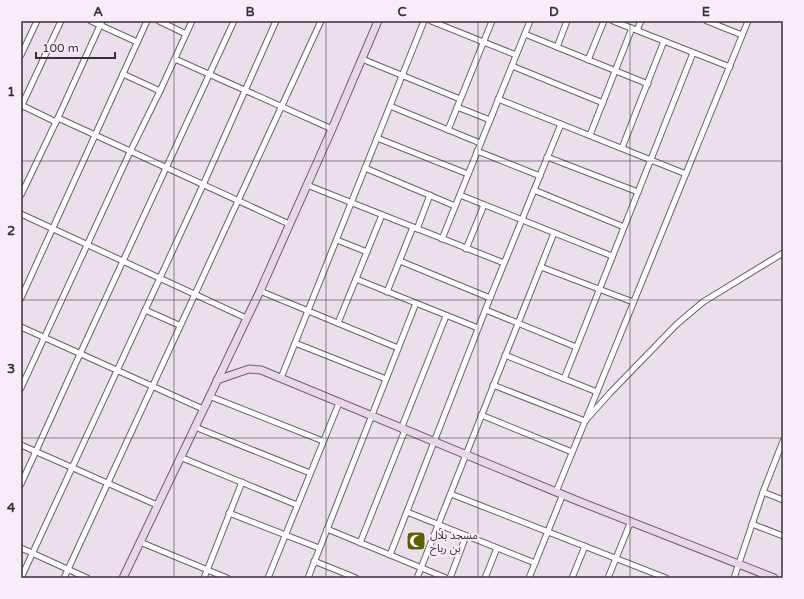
<svg xmlns="http://www.w3.org/2000/svg" width="804" height="599" font-family="'Varela Round','Noto Sans Arabic',sans-serif">
<style>
.lines{fill:none;stroke-linecap:round;stroke-linejoin:round}
.street-casing{stroke:#6a5f69;stroke-width:7}
.secondary-casing{stroke:#6a5f69;stroke-width:9}
.street{stroke:#fff;stroke-width:5}
.secondary{stroke:#e9d7e9;stroke-width:7}
.grid{fill:none;stroke:#363136;stroke-width:1;stroke-opacity:0.55}
.labels{text-anchor:middle;dominant-baseline:central;stroke-width:4;stroke-linejoin:round;paint-order:stroke}
.poi-label{font-size:11px;fill:#363136;stroke:#f8ecf8;text-anchor:start}
.neatline{fill:none;stroke:#363136;stroke-width:1.5}
.grid-label{font-size:13px;text-anchor:middle;font-weight:bold;fill:#363136}
</style>
<rect width="100%" height="100%" fill="#ebdfeb"/>
<g class="lines">
<defs>
<g id="street">
<path d="M91,21L137,42"/>
<path d="M159,21L186,34"/>
<path d="M431,21L516,55"/>
<path d="M613,21L730,67"/>
<path d="M707,21L742,35"/>
<path d="M637,30L641,21"/>
<path d="M525,34L648,84"/>
<path d="M557,47L567,21"/>
<path d="M21,55L37,21"/>
<path d="M175,59L332,129"/>
<path d="M362,59L460,99"/>
<path d="M588,60L604,21"/>
<path d="M512,66L603,103"/>
<path d="M123,74L160,91"/>
<path d="M498,99L686,174"/>
<path d="M21,105L56,122"/>
<path d="M390,106L480,143"/>
<path d="M21,107L61,21"/>
<path d="M457,107L490,120"/>
<path d="M58,118L289,224"/>
<path d="M448,130L492,21"/>
<path d="M590,135L632,28"/>
<path d="M377,138L468,174"/>
<path d="M622,148L664,41"/>
<path d="M477,151L540,176"/>
<path d="M547,157L638,192"/>
<path d="M365,168L455,206"/>
<path d="M307,185L504,263"/>
<path d="M534,190L624,227"/>
<path d="M21,195L56,122L102,21"/>
<path d="M460,195L612,256"/>
<path d="M21,214L246,318"/>
<path d="M417,229L430,195"/>
<path d="M442,239L530,21"/>
<path d="M337,240L367,252"/>
<path d="M466,249L484,205"/>
<path d="M400,261L490,298"/>
<path d="M541,267L633,302"/>
<path d="M356,279L478,328"/>
<path d="M260,291L398,348"/>
<path d="M387,292L413,227"/>
<path d="M21,298L147,21"/>
<path d="M145,310L179,325"/>
<path d="M486,310L576,347"/>
<path d="M338,323L382,215"/>
<path d="M21,327L203,409"/>
<path d="M295,343L386,379"/>
<path d="M505,355L597,392L556,492"/>
<path d="M281,378L424,21"/>
<path d="M564,379L693,53"/>
<path d="M493,385L585,421"/>
<path d="M21,388L130,152L160,91L192,21"/>
<path d="M597,392L748,21"/>
<path d="M209,396L323,441"/>
<path d="M481,415L572,452"/>
<path d="M585,421L610,393L677,324L703,302L783,253"/>
<path d="M195,427L310,473"/>
<path d="M401,429L446,316"/>
<path d="M21,445L157,505"/>
<path d="M180,457L297,505"/>
<path d="M21,484L80,354L234,21"/>
<path d="M763,492L783,500"/>
<path d="M451,494L666,578"/>
<path d="M407,512L535,563"/>
<path d="M229,513L319,548"/>
<path d="M752,524L783,536"/>
<path d="M327,529L446,578"/>
<path d="M140,542L227,578"/>
<path d="M360,543L405,430"/>
<path d="M21,548L87,578"/>
<path d="M390,555L490,298L561,124"/>
<path d="M314,561L356,578"/>
<path d="M21,578L203,185L276,21"/>
<path d="M64,578L321,21"/>
<path d="M204,578L242,482"/>
<path d="M268,578L339,403"/>
<path d="M308,578L416,303"/>
<path d="M417,578L554,233"/>
<path d="M450,578L466,536"/>
<path d="M485,578L497,548"/>
<path d="M529,578L563,494"/>
<path d="M572,578L585,546"/>
<path d="M608,578L631,521"/>
<path d="M734,578L763,492L783,441"/>
</g>
<g id="secondary">
<path d="M217,380L249,369L261,370L578,501L774,578"/>
<path d="M123,578L260,291L332,129L378,21"/>
</g>
</defs>
<use href="#street" class="street-casing"/>
<use href="#secondary" class="secondary-casing"/>
<use href="#street" class="street"/>
<use href="#secondary" class="secondary"/>
</g>
<path class="grid" d="M174,21V578M326,21V578M478,21V578M630,21V578M21,161H783M21,300H783M21,438H783"/>
<defs>
<symbol id="mosque-square" viewBox="-11 -11 22 22"><rect x="-9" y="-9" width="18" height="18" rx="4" fill="#576202" stroke="#f8ecf8"/><path d="M3.5-4.9A6 6 0 1 0 3.5 4.9A5 5 0 1 1 3.5-4.9Z" fill="#fff"/></symbol>
</defs>
<g fill-rule="evenodd">
<use href="#mosque-square" x="405" y="530" width="22" height="22"/>
</g>
<g class="labels">
<g class="poi-label">
<text x="430" y="535">مسجد بلال<tspan x="430" dy="13">بن رباح</tspan></text>
</g>
</g>
<rect width="804" height="599" fill="none" stroke="#f8ecf8" stroke-width="44"/>
<path d="M36 52v6h79v-6" fill="none" stroke="#363136" stroke-width="2"/>
<text x="42" y="52" font-size="12" fill="#363136" stroke="#f8ecf8" stroke-width="3" paint-order="stroke">100 m</text>
<rect x="22" y="22" width="760" height="555" class="neatline"/>
<g class="grid-label">
<text x="98" y="16">A</text>
<text x="250" y="16">B</text>
<text x="402" y="16">C</text>
<text x="554" y="16">D</text>
<text x="706" y="16">E</text>
<text x="11" y="96">1</text>
<text x="11" y="235">2</text>
<text x="11" y="373">3</text>
<text x="11" y="512">4</text>
</g>
</svg>
